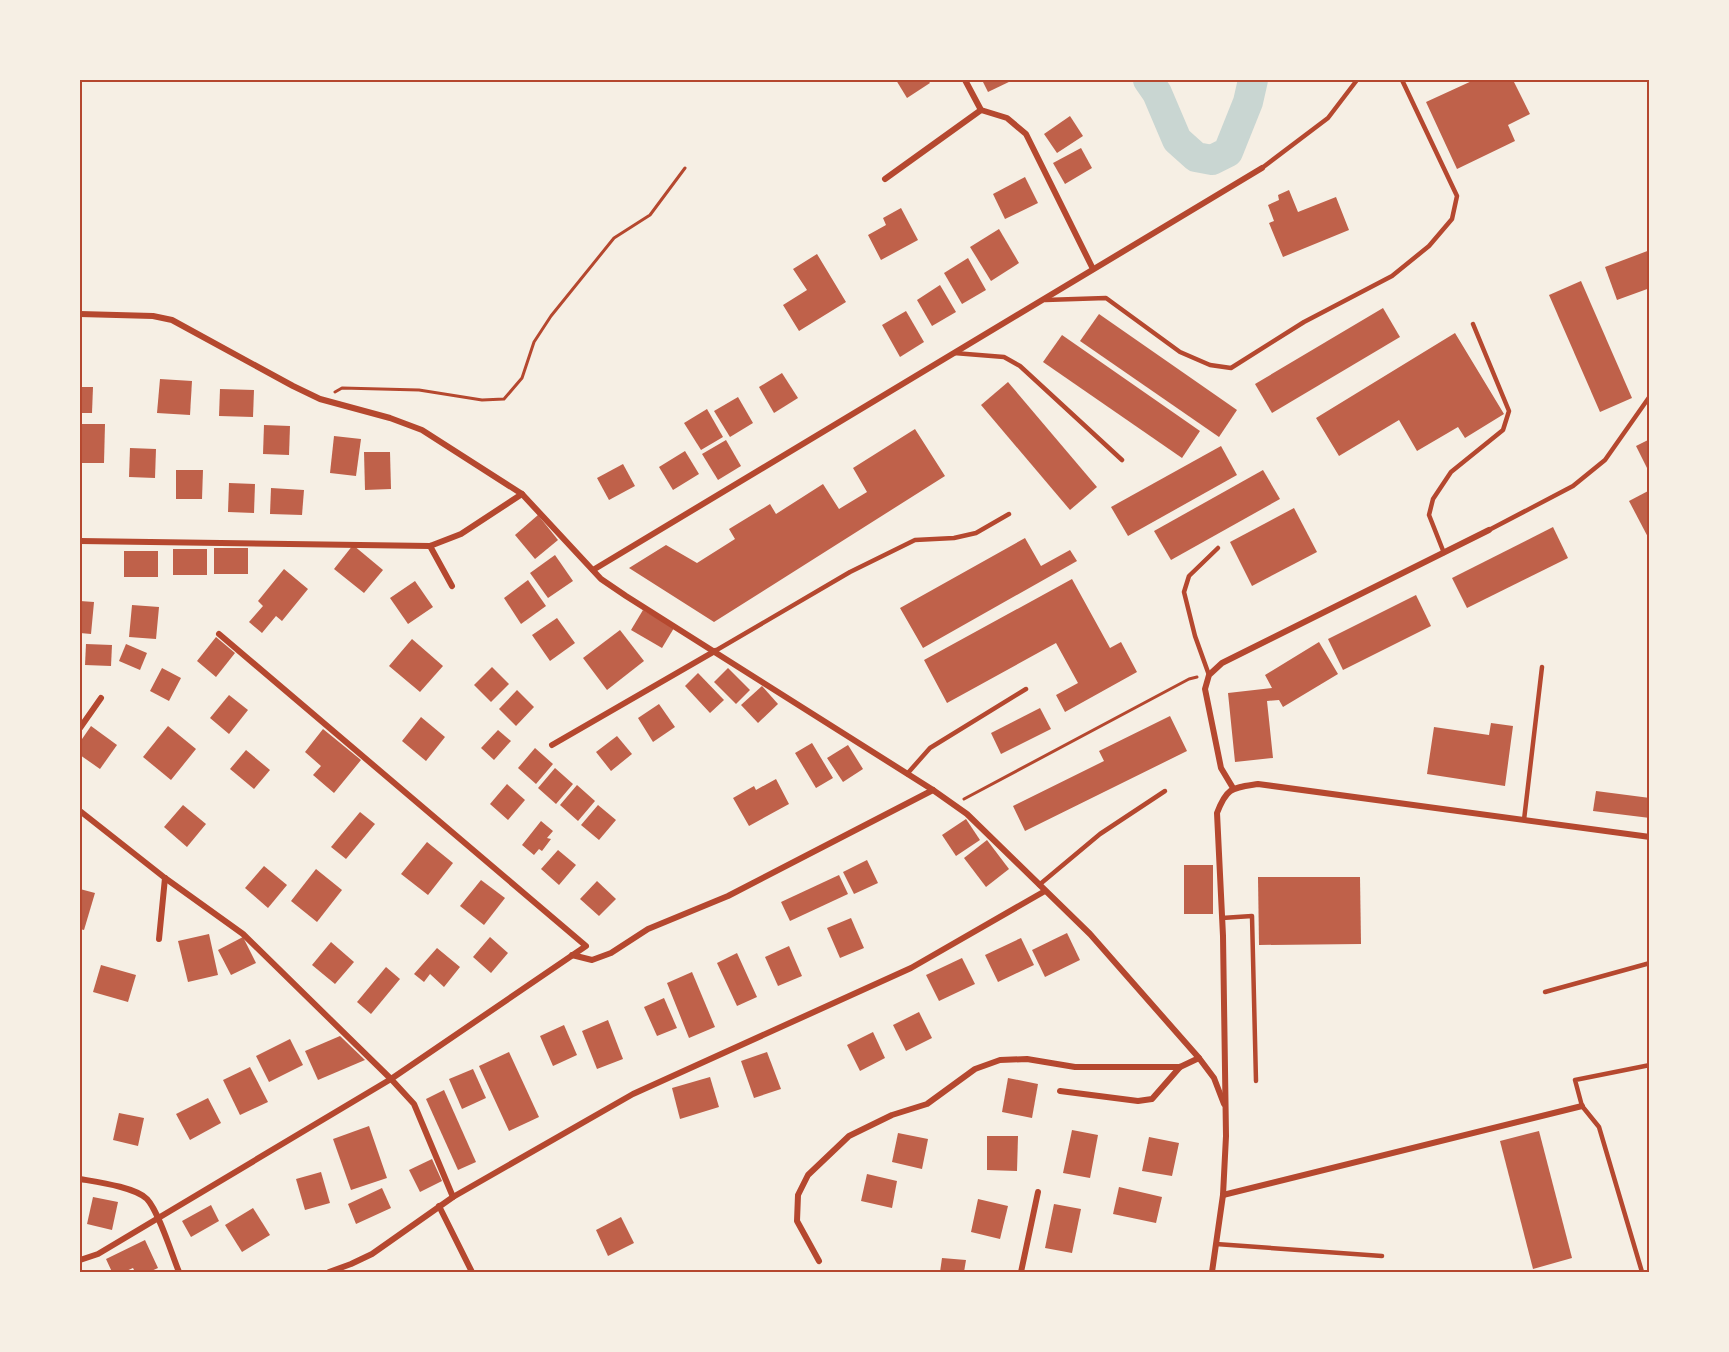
<svg xmlns="http://www.w3.org/2000/svg" width="1729" height="1352" font-family="'Open Sans',sans-serif">
<style>
.lines{fill:none;stroke-linecap:round;stroke-linejoin:round}
.river{stroke:#c9d6d2;stroke-width:30}
.building{fill:#bf614a}
.path{stroke:#b5482f;stroke-width:3}
.service{stroke:#b5482f;stroke-width:4.5}
.minor{stroke:#b5482f;stroke-width:6}
.neatline{fill:none;stroke:#b5482f;stroke-width:2}
</style>
<rect width="100%" height="100%" fill="#f6efe4"/>
<g class="lines">
<path class="river" d="M1148,80L1157,93L1177,140L1196,157L1212,160L1228,152L1248,102L1253,80"/>
</g>
<g class="building">
<path d="M896,80H928L930,83L907,98Z"/>
<path d="M982,80H1013L988,92Z"/>
<path d="M1474,80H1513L1530,114L1508,125L1515,141L1457,169L1426,102Z"/>
<path d="M1070,116L1083,136L1057,153L1044,134Z"/>
<path d="M1081,148L1092,168L1065,184L1053,163Z"/>
<path d="M1025,177L1038,203L1005,219L993,194Z"/>
<path d="M1289,190L1298,212L1336,197L1349,230L1283,257L1269,223L1274,221L1268,205L1279,200L1278,195Z"/>
<path d="M901,208L918,240L881,260L868,235L886,225L883,218Z"/>
<path d="M999,229L1019,263L991,281L970,247Z"/>
<path d="M1650,250V288L1617,300L1605,267Z"/>
<path d="M817,254L846,302L799,331L783,305L807,290L793,269Z"/>
<path d="M968,258L986,290L962,304L944,273Z"/>
<path d="M1581,281L1632,398L1600,412L1549,295Z"/>
<path d="M940,285L956,312L932,326L917,300Z"/>
<path d="M1383,308L1400,337L1272,413L1255,384Z"/>
<path d="M906,311L924,342L900,357L882,325Z"/>
<path d="M1099,314L1237,410L1219,437L1080,341Z"/>
<path d="M1455,333L1504,414L1465,438L1458,427L1417,451L1399,420L1339,456L1316,418Z"/>
<path d="M1062,335L1200,431L1182,458L1043,362Z"/>
<path d="M782,373L798,398L774,413L759,387Z"/>
<path d="M160,379L192,381L190,415L157,413Z"/>
<path d="M1008,382L1097,487L1070,510L981,405Z"/>
<path d="M80,387H93L92,413H80Z"/>
<path d="M220,389L254,390L253,417L219,416Z"/>
<path d="M738,397L753,423L730,437L714,411Z"/>
<path d="M707,409L723,437L701,450L684,423Z"/>
<path d="M80,424H105L104,463H80Z"/>
<path d="M264,425L290,426L289,455L263,454Z"/>
<path d="M915,429L945,476L714,622L629,568L666,545L697,563L735,539L729,529L770,504L776,514L823,484L839,509L867,492L853,468Z"/>
<path d="M334,436L361,439L356,476L330,473Z"/>
<path d="M1650,439V466L1647,468L1636,446Z"/>
<path d="M726,440L741,466L718,480L702,454Z"/>
<path d="M1221,446L1237,475L1128,536L1111,507Z"/>
<path d="M130,448L156,449L155,478L129,477Z"/>
<path d="M685,451L699,474L673,490L659,467Z"/>
<path d="M364,452H390L391,489L365,490Z"/>
<path d="M623,464L635,486L609,500L597,478Z"/>
<path d="M176,470H203L202,499H176Z"/>
<path d="M1263,470L1280,499L1171,560L1154,531Z"/>
<path d="M229,483L255,484L254,513L228,512Z"/>
<path d="M271,488L304,490L302,515L270,514Z"/>
<path d="M1650,490V541L1629,501Z"/>
<path d="M1294,508L1317,552L1252,586L1230,542Z"/>
<path d="M538,515L558,540L535,559L515,535Z"/>
<path d="M1553,527L1568,558L1467,608L1452,578Z"/>
<path d="M1025,538L1041,566L1070,550L1077,561L923,648L900,608Z"/>
<path d="M353,545L383,570L364,593L334,569Z"/>
<rect x="214" y="548" width="34" height="26"/>
<rect x="173" y="549" width="34" height="26"/>
<rect x="124" y="551" width="34" height="26"/>
<path d="M555,555L573,581L548,598L530,573Z"/>
<path d="M284,569L308,589L282,621L276,616L262,633L249,622L263,606L258,601Z"/>
<path d="M1072,579L1110,648L1121,642L1137,672L1065,712L1056,695L1078,683L1056,643L947,703L924,660Z"/>
<path d="M528,580L546,606L521,624L504,598Z"/>
<path d="M415,581L433,607L408,624L390,598Z"/>
<path d="M1416,595L1431,626L1343,670L1328,639Z"/>
<path d="M80,601L94,602L91,634L80,633Z"/>
<path d="M132,605L159,607L156,639L129,637Z"/>
<path d="M643,610L674,628L662,648L631,630Z"/>
<path d="M557,618L575,643L550,661L532,635Z"/>
<path d="M620,630L644,661L607,690L583,658Z"/>
<path d="M216,637L235,653L216,677L197,661Z"/>
<path d="M412,639L443,666L420,692L389,666Z"/>
<path d="M1319,642L1338,674L1283,707L1279,700L1267,701L1273,758L1235,762L1228,693L1272,688L1265,675Z"/>
<path d="M86,644L112,645L111,666L85,665Z"/>
<path d="M126,644L147,653L140,670L119,661Z"/>
<path d="M492,667L509,684L491,702L474,685Z"/>
<path d="M162,668L181,678L169,701L150,691Z"/>
<path d="M728,668L750,690L736,704L714,682Z"/>
<path d="M698,673L724,700L710,713L685,686Z"/>
<path d="M762,686L778,704L758,723L741,705Z"/>
<path d="M517,690L534,707L516,726L499,709Z"/>
<path d="M229,695L248,710L229,734L210,718Z"/>
<path d="M659,704L675,727L653,742L638,718Z"/>
<path d="M1040,708L1051,729L1001,754L991,733Z"/>
<path d="M1170,716L1187,751L1025,831L1013,806L1104,761L1099,751Z"/>
<path d="M421,717L445,737L426,761L402,741Z"/>
<path d="M1491,723L1513,726L1505,786L1427,774L1434,727L1489,735Z"/>
<path d="M91,726L117,745L100,769L80,755V742Z"/>
<path d="M168,726L196,749L171,780L143,757Z"/>
<path d="M323,729L361,760L334,793L313,775L321,766L305,752Z"/>
<path d="M498,730L511,741L494,760L481,748Z"/>
<path d="M617,736L632,754L611,771L596,752Z"/>
<path d="M812,743L833,778L816,788L795,753Z"/>
<path d="M848,745L863,769L843,782L827,758Z"/>
<path d="M535,748L553,764L536,784L518,768Z"/>
<path d="M246,750L270,770L254,789L230,769Z"/>
<path d="M555,768L573,784L556,804L538,788Z"/>
<path d="M776,779L789,804L749,826L733,798L754,786L756,790Z"/>
<path d="M507,784L525,800L508,820L490,804Z"/>
<path d="M577,785L595,801L578,821L560,805Z"/>
<path d="M1596,791L1650,798V818L1593,811Z"/>
<path d="M183,805L206,824L187,847L164,827Z"/>
<path d="M598,805L616,820L599,840L581,825Z"/>
<path d="M360,812L375,824L346,859L331,847Z"/>
<path d="M966,819L980,840L956,856L942,835Z"/>
<path d="M541,821L553,831L547,838L551,839L542,851L539,849L534,855L522,845Z"/>
<path d="M987,840L1009,869L986,887L964,858Z"/>
<path d="M427,842L453,863L428,895L401,874Z"/>
<path d="M558,850L576,865L559,885L541,869Z"/>
<path d="M867,860L878,883L854,894L843,872Z"/>
<rect x="1184" y="865" width="29" height="49"/>
<path d="M264,866L287,885L268,908L245,888Z"/>
<path d="M316,869L342,890L317,922L291,901Z"/>
<path d="M839,875L848,894L790,921L781,902Z"/>
<path d="M1258,877H1360L1361,944L1259,945Z"/>
<path d="M481,880L505,898L484,925L460,906Z"/>
<path d="M597,881L616,899L599,916L580,899Z"/>
<path d="M80,889L95,893L84,930L80,929Z"/>
<path d="M851,918L864,948L840,958L827,928Z"/>
<path d="M1067,933L1080,960L1045,977L1032,950Z"/>
<path d="M209,934L218,975L188,982L178,941Z"/>
<path d="M243,937L256,963L231,975L218,950Z"/>
<path d="M490,937L508,953L491,973L473,957Z"/>
<path d="M1021,938L1034,965L998,982L985,955Z"/>
<path d="M331,942L354,962L335,984L312,965Z"/>
<path d="M789,946L802,976L778,986L765,957Z"/>
<path d="M437,948L460,967L444,987L430,974L424,982L414,974Z"/>
<path d="M737,953L757,997L737,1006L717,963Z"/>
<path d="M962,958L975,984L939,1001L926,975Z"/>
<path d="M101,965L136,975L128,1002L93,992Z"/>
<path d="M386,967L400,979L371,1014L357,1002Z"/>
<path d="M692,972L715,1027L689,1038L667,983Z"/>
<path d="M664,998L677,1028L657,1036L644,1007Z"/>
<path d="M919,1012L932,1038L906,1051L893,1025Z"/>
<path d="M608,1020L623,1059L597,1069L582,1031Z"/>
<path d="M564,1025L577,1055L553,1066L540,1036Z"/>
<path d="M873,1032L885,1058L860,1071L847,1045Z"/>
<path d="M340,1036L365,1060L318,1080L305,1051Z"/>
<path d="M290,1039L303,1065L269,1082L256,1056Z"/>
<path d="M509,1052L539,1117L509,1131L479,1066Z"/>
<path d="M767,1052L781,1089L754,1098L741,1061Z"/>
<path d="M250,1067L268,1102L240,1115L223,1080Z"/>
<path d="M473,1069L486,1098L462,1109L449,1079Z"/>
<path d="M710,1077L719,1107L680,1119L672,1088Z"/>
<path d="M1008,1078L1038,1084L1032,1118L1002,1112Z"/>
<path d="M444,1090L476,1162L458,1170L426,1099Z"/>
<path d="M208,1098L221,1123L190,1140L176,1114Z"/>
<path d="M119,1113L144,1118L138,1146L113,1140Z"/>
<path d="M369,1126L387,1178L351,1190L333,1139Z"/>
<path d="M1072,1130L1098,1135L1090,1178L1063,1173Z"/>
<path d="M1539,1131L1572,1258L1533,1269L1500,1141Z"/>
<path d="M898,1133L928,1139L922,1169L892,1162Z"/>
<path d="M987,1136H1018L1017,1171L987,1170Z"/>
<path d="M1149,1137L1179,1143L1172,1176L1142,1171Z"/>
<path d="M432,1159L442,1181L420,1192L409,1170Z"/>
<path d="M321,1172L330,1203L305,1210L296,1179Z"/>
<path d="M867,1174L897,1181L892,1208L861,1201Z"/>
<path d="M1119,1187L1162,1197L1156,1223L1113,1214Z"/>
<path d="M382,1188L391,1208L356,1224L348,1204Z"/>
<path d="M93,1197L118,1202L112,1230L87,1224Z"/>
<path d="M978,1199L1008,1206L1000,1239L971,1232Z"/>
<path d="M1054,1204L1081,1209L1072,1253L1045,1248Z"/>
<path d="M211,1205L219,1221L191,1237L182,1221Z"/>
<path d="M253,1208L270,1235L242,1252L225,1225Z"/>
<path d="M621,1217L634,1243L608,1256L596,1230Z"/>
<path d="M145,1240L158,1268L149,1272H135L133,1268L124,1272H112L106,1259Z"/>
<path d="M942,1258L966,1260L964,1272H940Z"/>
</g>
<g class="lines">
<g class="path">
<path d="M335,392L342,388L419,390L482,400L504,399L522,378L534,342L551,316L614,238L650,215L685,168"/>
<path d="M964,799L1189,679L1197,677"/>
</g>
<g class="service">
<path d="M1262,168L1328,118L1357,80"/>
<path d="M1045,300L1106,298L1180,352L1210,365L1231,368L1304,322L1392,276L1429,246L1452,219L1457,196L1402,80"/>
<path d="M954,353L1004,357L1020,366L1122,460"/>
<path d="M1489,530L1573,486L1605,460L1650,396"/>
<path d="M1444,553L1429,515L1433,499L1451,472L1503,430L1509,411L1473,324"/>
<path d="M715,651L850,572L915,540L954,538L976,533L1009,514"/>
<path d="M1209,675L1195,636L1184,592L1189,576L1218,548"/>
<path d="M907,774L930,748L1026,689"/>
<path d="M1524,820L1542,667"/>
<path d="M1039,885L1100,834L1165,791"/>
<path d="M1222,918L1252,916L1256,1081"/>
<path d="M1545,992L1650,963"/>
<path d="M1216,1244L1382,1256"/>
<path d="M1642,1272L1599,1127L1582,1106L1575,1080L1650,1065"/>
</g>
<g class="minor">
<path d="M965,80L981,110L1007,118L1026,134L1093,269"/>
<path d="M885,179L981,110"/>
<path d="M80,314L153,316L172,320L293,386L320,399L390,418L422,430L522,494L601,579L626,596L933,790L967,814L1090,934L1199,1058L1214,1078L1224,1104"/>
<path d="M80,541L430,546L461,534L522,494"/>
<path d="M430,546L452,586"/>
<path d="M593,570L1262,168"/>
<path d="M80,728L101,698"/>
<path d="M552,745L715,651"/>
<path d="M1233,788L1221,768L1205,689L1209,675L1222,663L1489,530"/>
<path d="M80,811L165,878L243,934L391,1079L414,1104L453,1197"/>
<path d="M159,939L165,878"/>
<path d="M572,955L592,960L611,953L648,929L728,896L933,790"/>
<path d="M1060,1091L1138,1101L1152,1099L1180,1067"/>
<path d="M80,1179C97,1182 135,1187 147,1199C159,1212 172,1255 179,1272"/>
<path d="M1223,1195L1582,1106"/>
<path d="M439,1206L472,1272"/>
<path d="M80,1260L98,1254L391,1079L586,946L219,634"/>
<path d="M819,1261L797,1221L798,1195L808,1175L849,1136L892,1115L927,1104L975,1069L1000,1060L1027,1059L1075,1067H1180L1199,1058"/>
<path d="M329,1272L351,1264L372,1254L453,1197L633,1094L911,968L1045,891"/>
<path d="M1021,1272L1038,1192"/>
<path d="M1212,1272L1223,1195L1226,1136L1223,936L1217,813C1227,787 1232,788 1258,784L1650,837"/>
</g>
</g>
<rect width="1729" height="1352" fill="none" stroke="#f6efe4" stroke-width="162"/>
<rect x="81" y="81" width="1567" height="1190" class="neatline"/>
</svg>
